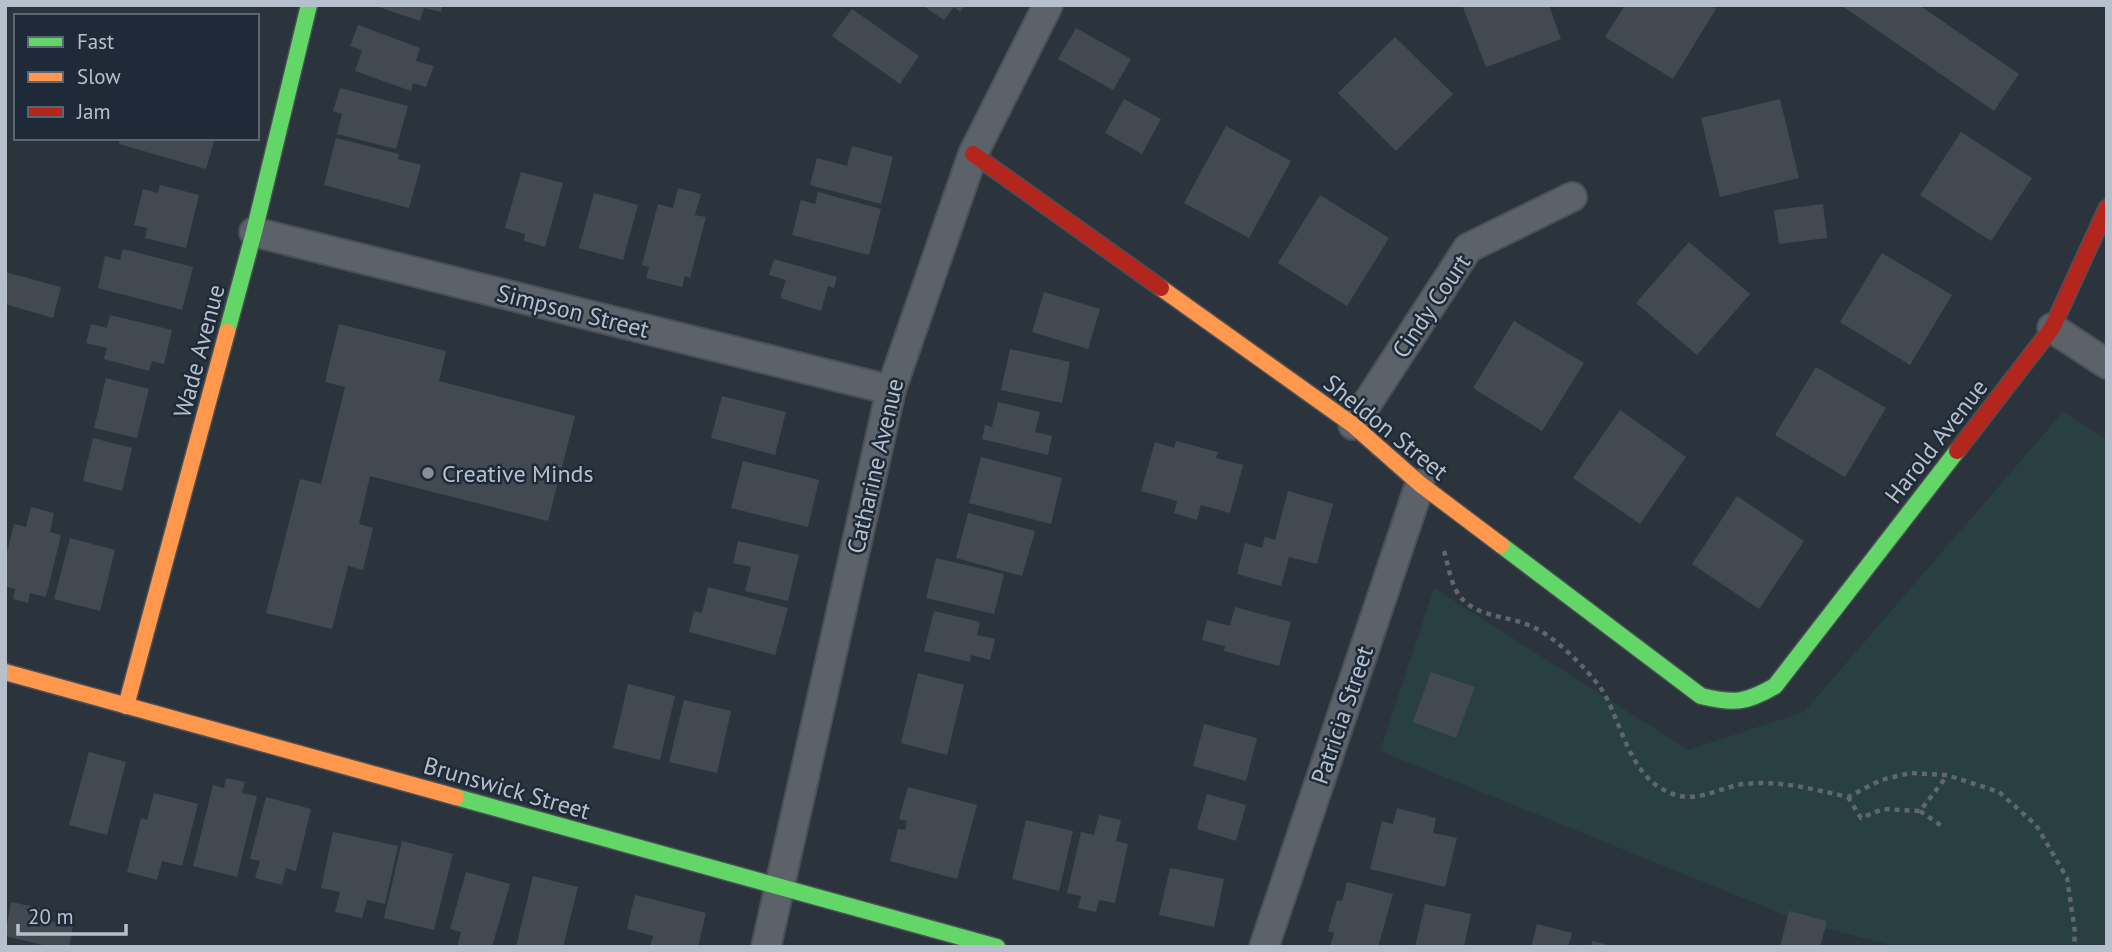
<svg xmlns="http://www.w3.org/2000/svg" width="2112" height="952" font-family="'PT Sans',sans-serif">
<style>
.green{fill:#284042}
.building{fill:#434950}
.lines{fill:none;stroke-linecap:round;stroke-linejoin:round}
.street-casing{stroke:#4a5056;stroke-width:32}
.fast-casing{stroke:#4a5056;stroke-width:19}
.slow-casing{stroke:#4a5056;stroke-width:19}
.jam-casing{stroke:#4a5056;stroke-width:19}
.path{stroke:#5f666d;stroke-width:4.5;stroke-dasharray:5 5;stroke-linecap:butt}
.street{stroke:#5c6269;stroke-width:28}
.fast{stroke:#63d668;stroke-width:16}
.slow{stroke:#ff974d;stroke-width:16}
.jam{stroke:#b3261e;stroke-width:16}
.poi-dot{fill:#858f9a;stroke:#1e2a37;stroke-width:2.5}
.labels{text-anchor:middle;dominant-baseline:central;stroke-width:5;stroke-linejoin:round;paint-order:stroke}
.street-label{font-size:24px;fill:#b6c0cc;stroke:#1e2a37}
.poi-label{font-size:24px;fill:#b6c0cc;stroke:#1e2a37;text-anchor:start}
</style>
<rect width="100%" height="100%" fill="#2b343c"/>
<path class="green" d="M2063,412L2107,440V947H1899L1805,923L1380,751L1434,588L1688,750L1804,712Z"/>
<g class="building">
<path d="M373,5H443L441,12L424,8L420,21Z"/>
<path d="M922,5H965L960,12L954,7L944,20Z"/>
<path d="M1462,5H1549L1561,39L1486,67Z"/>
<path d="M1625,5H1709L1716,9L1673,79L1605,37Z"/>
<path d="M1841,5H1919L2019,74L1994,111Z"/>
<path d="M852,9L919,56L900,84L832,36Z"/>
<path d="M358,25L420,48L416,61L434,66L426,87L413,83L411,91L355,71L362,50L350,46Z"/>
<path d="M1076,28L1131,59L1113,90L1058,59Z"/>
<path d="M1395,37L1453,94L1396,151L1338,93Z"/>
<path d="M340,88L408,106L396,149L337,134L342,114L333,111Z"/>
<path d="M1124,99L1161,119L1142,154L1105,133Z"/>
<path d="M1780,99L1799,178L1720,197L1701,118Z"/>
<path d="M1226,126L1291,161L1249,238L1184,203Z"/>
<path d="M1961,132L2032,178L1991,241L1920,195Z"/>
<path d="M120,138H215L206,169L119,144Z"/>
<path d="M336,138L399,154L398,159L421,165L409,208L324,185Z"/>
<path d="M852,146L893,157L881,204L810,185L817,158L847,166Z"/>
<path d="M521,172L563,183L545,247L524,241L525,234L505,228Z"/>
<path d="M160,185L199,195L186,248L145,238L147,228L134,225L143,189L158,193Z"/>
<path d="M678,188L701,194L695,215L706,217L690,278L685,276L682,287L646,278L649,267L642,265L658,204L673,208Z"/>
<path d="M818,192L881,209L869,255L792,235L801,200L815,204Z"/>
<path d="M594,193L638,205L623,260L579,248Z"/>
<path d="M1320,195L1389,238L1347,306L1278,263Z"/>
<path d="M1823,204L1827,238L1779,244L1774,210Z"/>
<path d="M1689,242L1750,294L1697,355L1636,303Z"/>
<path d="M123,249L193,267L182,310L98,288L105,256L120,260Z"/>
<path d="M1882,253L1952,295L1910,365L1840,322Z"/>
<path d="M774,259L837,277L834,288L828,286L821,311L780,298L786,280L769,275Z"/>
<path d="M5,272L61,287L53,318L5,304Z"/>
<path d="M1044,292L1100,309L1088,349L1032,332Z"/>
<path d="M110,315L172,330L164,364L152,361L149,371L104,359L107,348L86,343L91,324L107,328Z"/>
<path d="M1514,321L1584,363L1542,431L1473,388Z"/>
<path d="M339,324L446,351L439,381L575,416L548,521L370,476L359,524L373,528L363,570L348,566L332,629L266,613L300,479L321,484L345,387L325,382Z"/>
<path d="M1010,349L1070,362L1062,403L1001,390Z"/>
<path d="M1816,367L1886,408L1845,477L1775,435Z"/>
<path d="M106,378L149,389L137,438L94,428Z"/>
<path d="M722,396L786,412L775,455L711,438Z"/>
<path d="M998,402L1040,412L1035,432L1052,436L1048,455L982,439L985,425L992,427Z"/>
<path d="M1620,410L1686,457L1640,524L1573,478Z"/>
<path d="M93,438L132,448L122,491L83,481Z"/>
<path d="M1176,441L1218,452L1216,458L1243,465L1230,513L1201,505L1197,520L1174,513L1177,501L1141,491L1155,442L1174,448Z"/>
<path d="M981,457L1062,478L1051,524L969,503Z"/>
<path d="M743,461L819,480L808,527L731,508Z"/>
<path d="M1288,491L1333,504L1317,564L1289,557L1281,586L1237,574L1245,543L1262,548L1265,537L1275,540Z"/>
<path d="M1737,496L1804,541L1759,609L1692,564Z"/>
<path d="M31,507L54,513L50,532L61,535L46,597L30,593L28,603L13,599L15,589L5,586V561L14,524L26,527Z"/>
<path d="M968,513L1035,531L1022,576L956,558Z"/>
<path d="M70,538L115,550L100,611L54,599Z"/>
<path d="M738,541L799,555L788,601L745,591L751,567L733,563Z"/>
<path d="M936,558L1004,574L994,614L926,598Z"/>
<path d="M708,587L788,608L775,655L689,632L694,611L702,613Z"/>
<path d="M1235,607L1291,622L1279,666L1224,651L1225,646L1202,640L1207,620L1230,626Z"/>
<path d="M934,611L980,622L977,635L995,639L990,660L971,655L970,662L924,651Z"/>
<path d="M1431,672L1475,687L1456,738L1413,722Z"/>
<path d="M918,673L964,685L947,755L901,743Z"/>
<path d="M628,684L675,696L660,760L613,748Z"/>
<path d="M684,700L731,711L717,773L669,762Z"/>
<path d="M1204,724L1257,738L1246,781L1193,766Z"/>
<path d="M89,752L126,762L107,835L69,825Z"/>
<path d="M226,778L245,782L242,793L257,796L237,877L193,866L213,785L224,788Z"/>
<path d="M908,787L977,805L957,879L890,861L898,829L905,830L907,821L899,819Z"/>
<path d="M154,793L198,804L182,866L162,861L157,880L127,872L141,818L147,820Z"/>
<path d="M1207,794L1246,805L1236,841L1197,829Z"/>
<path d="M266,797L311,809L296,871L286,868L282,885L255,878L260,861L250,859Z"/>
<path d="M1397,808L1436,818L1433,833L1457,838L1445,887L1370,869L1382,821L1393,824Z"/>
<path d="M1099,815L1121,820L1116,841L1128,844L1115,903L1099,900L1096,912L1078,908L1081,896L1067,893L1081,832L1094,835Z"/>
<path d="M1026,820L1073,831L1059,891L1012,879Z"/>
<path d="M333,832L398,846L385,904L367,900L362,918L335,912L340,892L321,888Z"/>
<path d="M402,841L453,854L434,930L384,918Z"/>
<path d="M1170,868L1224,879L1214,927L1159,915Z"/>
<path d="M466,872L510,884L492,947H457L461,932L450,929Z"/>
<path d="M533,876L578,887L563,947H516Z"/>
<path d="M1347,882L1393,894L1378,947H1330L1334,933L1328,931L1337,900L1342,901Z"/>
<path d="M635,895L706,913L698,947H650L653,936L627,929Z"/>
<path d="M11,902L44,909L41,919L73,926L69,947H51L5,936Z"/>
<path d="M1425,904L1471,914L1464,947H1415Z"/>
<path d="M1789,911L1827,921L1820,947H1780Z"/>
<path d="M1537,924L1572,933L1568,947H1531Z"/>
<path d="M1592,941L1612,946V947H1591Z"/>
</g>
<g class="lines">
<defs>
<g id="street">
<path d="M254,232L891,390"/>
<path d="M2052,328L2107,364"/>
<path d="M1353,425L1468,248L1572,197"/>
<path d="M766,947L891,390L973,154L1048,5"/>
<path d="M1264,947L1420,484"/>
</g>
<g id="fast">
<path d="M227,332L254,232L309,5"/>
<path d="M1501,545L1701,696C1734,704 1746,703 1775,686L1957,451"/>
<path d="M456,797L997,947"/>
</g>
<g id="slow">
<path d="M1161,288L1353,425L1420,484L1501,545"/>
<path d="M5,672L456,797"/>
<path d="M126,706L227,332"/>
</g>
<g id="jam">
<path d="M973,154L1161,288"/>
<path d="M1957,451L2052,328L2107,208"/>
</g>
</defs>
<use href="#street" class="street-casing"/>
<use href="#fast" class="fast-casing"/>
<use href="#slow" class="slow-casing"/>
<use href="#jam" class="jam-casing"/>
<g class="path">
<path d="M1444,551C1448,564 1450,580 1457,592C1474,620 1511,614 1537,629C1554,638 1568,652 1582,666C1590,675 1599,684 1605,695C1624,731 1632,782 1676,795C1700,802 1721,787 1743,784C1779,780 1813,789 1848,797L1881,780L1910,773L1947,775L1999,792L2036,825L2067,878L2075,932L2074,947"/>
<path d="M1848,797L1861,818L1883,809L1920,811L1947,776"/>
<path d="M1920,811L1943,827"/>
</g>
<use href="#street" class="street"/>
<use href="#fast" class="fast"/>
<use href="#slow" class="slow"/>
<use href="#jam" class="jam"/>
</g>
<circle class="poi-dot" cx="428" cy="473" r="7"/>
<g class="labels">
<g class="street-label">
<text transform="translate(1431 306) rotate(-56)">Cindy Court</text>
<text transform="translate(573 311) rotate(14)">Simpson Street</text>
<text transform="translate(199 351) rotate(-75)">Wade Avenue</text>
<text transform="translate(1386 427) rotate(39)">Sheldon Street</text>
<text transform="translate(1936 441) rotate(-52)">Harold Avenue</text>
<text transform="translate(875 466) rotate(-77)">Catharine Avenue</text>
<text transform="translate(1342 715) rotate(-71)">Patricia Street</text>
<text transform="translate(507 788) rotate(16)">Brunswick Street</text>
</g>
<g class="poi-label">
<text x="442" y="473">Creative Minds</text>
</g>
</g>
<rect width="2112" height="952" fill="none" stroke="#b6c0cc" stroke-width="14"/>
<rect x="14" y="14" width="245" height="126" fill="#1e2a37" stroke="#5b6673" stroke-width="2"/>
<rect x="28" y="37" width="35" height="10" fill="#63d668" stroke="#5b6673" stroke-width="2"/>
<text x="77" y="49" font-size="21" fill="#b6c0cc">Fast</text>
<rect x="28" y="72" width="35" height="10" fill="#ff974d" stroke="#5b6673" stroke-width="2"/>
<text x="77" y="84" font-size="21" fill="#b6c0cc">Slow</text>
<rect x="28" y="107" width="35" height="10" fill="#b3261e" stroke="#5b6673" stroke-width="2"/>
<text x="77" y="119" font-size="21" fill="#b6c0cc">Jam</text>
<path d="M18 924v10h108v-10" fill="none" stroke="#b6c0cc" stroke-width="3.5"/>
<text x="28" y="924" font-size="21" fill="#b6c0cc" stroke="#1e2a37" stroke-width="5" paint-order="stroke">20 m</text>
</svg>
